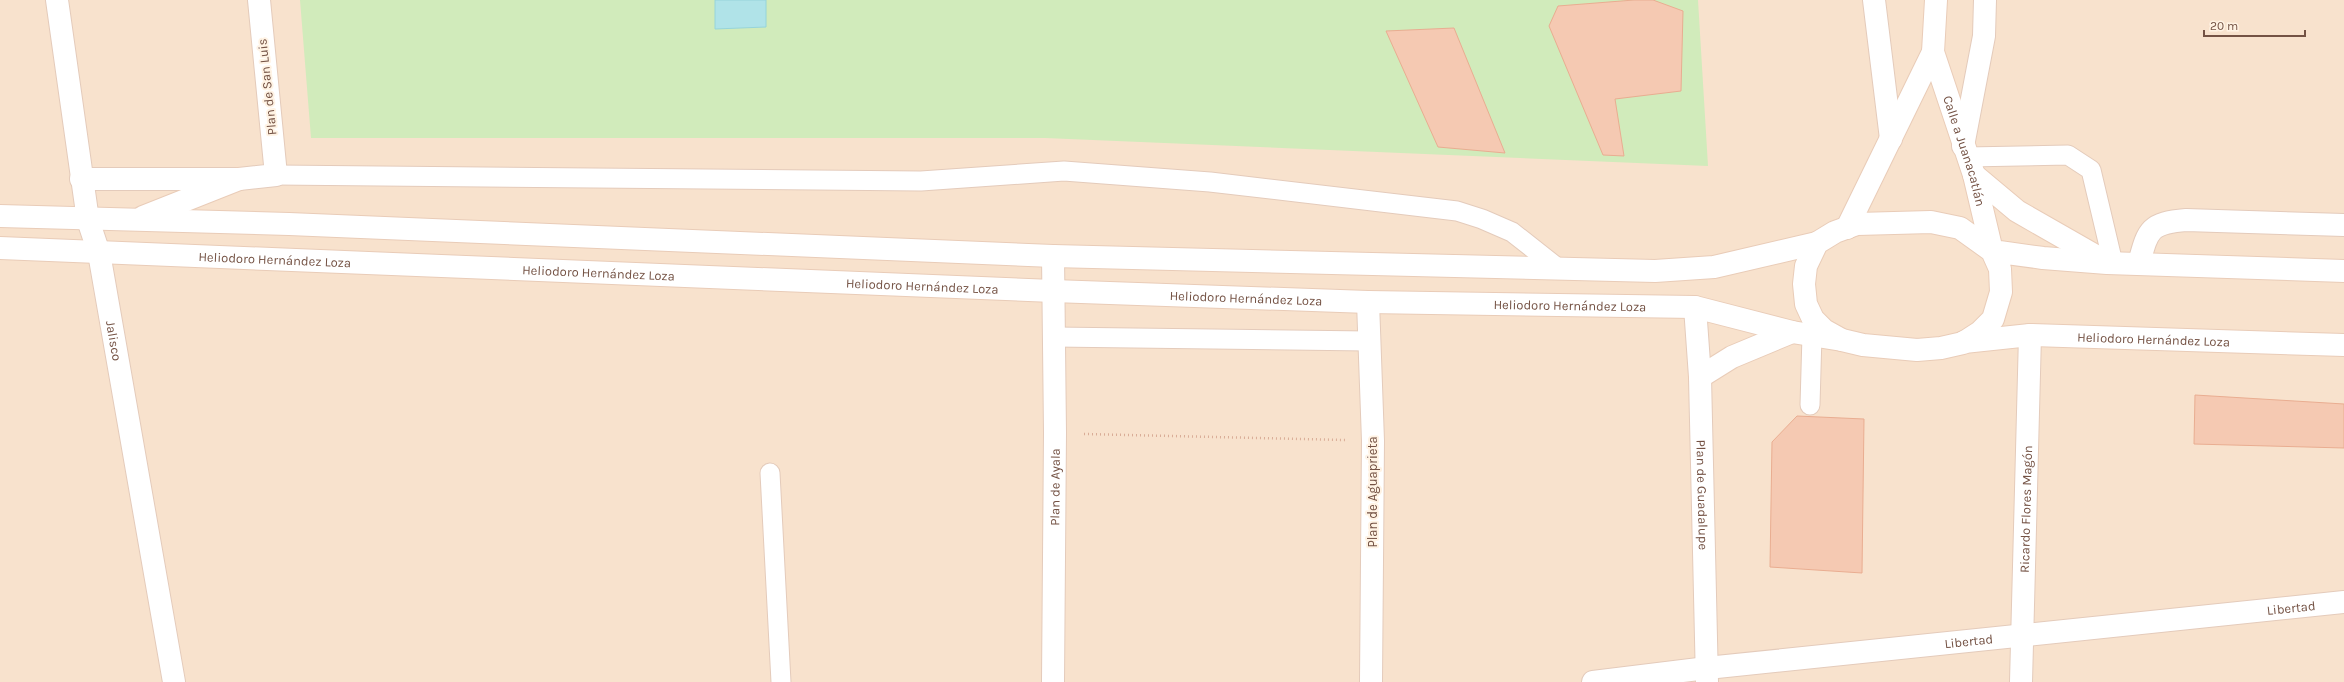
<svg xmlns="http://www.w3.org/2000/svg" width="2344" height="682" font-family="Karla,sans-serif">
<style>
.residential{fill:#f8e2cd}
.green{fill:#d1ebbb}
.water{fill:#b0e3e8;stroke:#96d4da}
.building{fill:#f5c9b2;stroke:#e9ad91}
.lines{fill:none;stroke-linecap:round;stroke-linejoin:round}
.lane-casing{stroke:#e4cbbb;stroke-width:21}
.street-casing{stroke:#e4cbbb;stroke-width:24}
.secondary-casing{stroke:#e9ccb8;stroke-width:24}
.path{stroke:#d9ac96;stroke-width:2.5;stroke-dasharray:1 3;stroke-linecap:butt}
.lane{stroke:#fff;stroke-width:19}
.street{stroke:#fff;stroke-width:22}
.secondary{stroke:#fff;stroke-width:22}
.labels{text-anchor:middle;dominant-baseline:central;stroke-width:4;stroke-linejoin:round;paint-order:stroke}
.street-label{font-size:13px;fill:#745244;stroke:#fff3e4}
</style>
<rect width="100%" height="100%" fill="#feefdc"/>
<rect class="residential" x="0" y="0" width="2344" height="682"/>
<path class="green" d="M300,0H1698L1708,166L1045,138H311Z"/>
<path class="water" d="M715,0H766V27L715,29Z"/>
<g class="building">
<path d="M1634,0H1653L1683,11L1681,91L1615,99L1624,156L1603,155L1549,26L1558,6Z"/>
<path d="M1454,28L1505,153L1438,147L1386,31Z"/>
<path d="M2195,395L2344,404V448L2194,444Z"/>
<path d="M1797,416L1864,419L1862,573L1770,567L1772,442Z"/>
</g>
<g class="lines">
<defs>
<g id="lane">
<path d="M1967,157L2068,155L2091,170L2113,263"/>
<path d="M276,175L921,181L1064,171L1210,182L1457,211L1482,219L1512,232L1559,269"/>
<path d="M1054,337L1368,341"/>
<path d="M1810,405L1812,335"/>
<path d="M770,473L781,682"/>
</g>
<g id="street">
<path id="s1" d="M57,0L88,220L99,253L174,682"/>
<path d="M1874,0L1891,139"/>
<path d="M1963,146L1984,36L1985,0"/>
<path d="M81,179H239L276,175L259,0"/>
<path d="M2139,263C2148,230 2149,223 2186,220L2344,225"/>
<path d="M1368,302L1373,441L1371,682"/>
<path id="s2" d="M1695,307L1700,377L1707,682"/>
<path id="s3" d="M1053,682L1055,433L1053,256"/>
<path id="s4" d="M1593,682L1707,668L2344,602"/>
<path id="s5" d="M2021,682L2030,335"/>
</g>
<g id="secondary">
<path id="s6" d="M1936,0L1933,52L1974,175L1992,251L2000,269L2001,292L1993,319L1980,332L1963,343L1941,348L1917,350L1863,345L1842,340L1824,330L1813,319L1806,304L1804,284L1806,266L1817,243L1835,232L1857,224L1931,222L1960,228L1992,251L2043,258L2107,263L2344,271"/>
<path d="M1974,175L2017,211L2101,259"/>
<path d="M0,216L289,224L1053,256L1655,271L1714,267L1817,243"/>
<path d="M143,217L239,179"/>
<path d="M1847,228L1933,52"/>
<path id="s7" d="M0,248L1053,291L1368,302L1695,307L1792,332L1842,340"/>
<path id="s8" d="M1964,342L2030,335L2344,345"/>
<path d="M1700,377L1732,357L1792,332"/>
</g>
</defs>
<use href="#lane" class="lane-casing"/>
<use href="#street" class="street-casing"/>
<use href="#secondary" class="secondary-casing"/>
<path class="path" d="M1084,434L1345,440"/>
<use href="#lane" class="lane"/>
<use href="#street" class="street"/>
<use href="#secondary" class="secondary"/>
</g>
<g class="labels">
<g class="street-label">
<text transform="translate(267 87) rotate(-96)">Plan de San Luis</text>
<text stroke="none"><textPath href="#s6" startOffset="156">Calle a Juanacatlán</textPath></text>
<text stroke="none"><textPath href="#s7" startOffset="275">Heliodoro Hernández Loza</textPath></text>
<text stroke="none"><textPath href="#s7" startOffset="599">Heliodoro Hernández Loza</textPath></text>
<text stroke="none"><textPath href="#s7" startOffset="923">Heliodoro Hernández Loza</textPath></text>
<text stroke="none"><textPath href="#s7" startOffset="1247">Heliodoro Hernández Loza</textPath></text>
<text stroke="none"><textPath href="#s7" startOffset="1571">Heliodoro Hernández Loza</textPath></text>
<text stroke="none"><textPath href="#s8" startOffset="190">Heliodoro Hernández Loza</textPath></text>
<text stroke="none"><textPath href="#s1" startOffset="346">Jalisco</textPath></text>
<text stroke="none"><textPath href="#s3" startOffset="195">Plan de Ayala</textPath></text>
<text transform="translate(1372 492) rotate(-90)">Plan de Aguaprieta</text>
<text stroke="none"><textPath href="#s2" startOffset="188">Plan de Guadalupe</textPath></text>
<text stroke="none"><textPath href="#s5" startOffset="173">Ricardo Flores Magón</textPath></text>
<text stroke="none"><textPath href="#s4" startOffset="702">Libertad</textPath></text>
<text stroke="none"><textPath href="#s4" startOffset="378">Libertad</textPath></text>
</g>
</g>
<path d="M2204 30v6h101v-6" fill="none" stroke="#745244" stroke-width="2"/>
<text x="2210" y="30" font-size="12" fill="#745244" stroke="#fff3e4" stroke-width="3" paint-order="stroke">20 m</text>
</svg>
